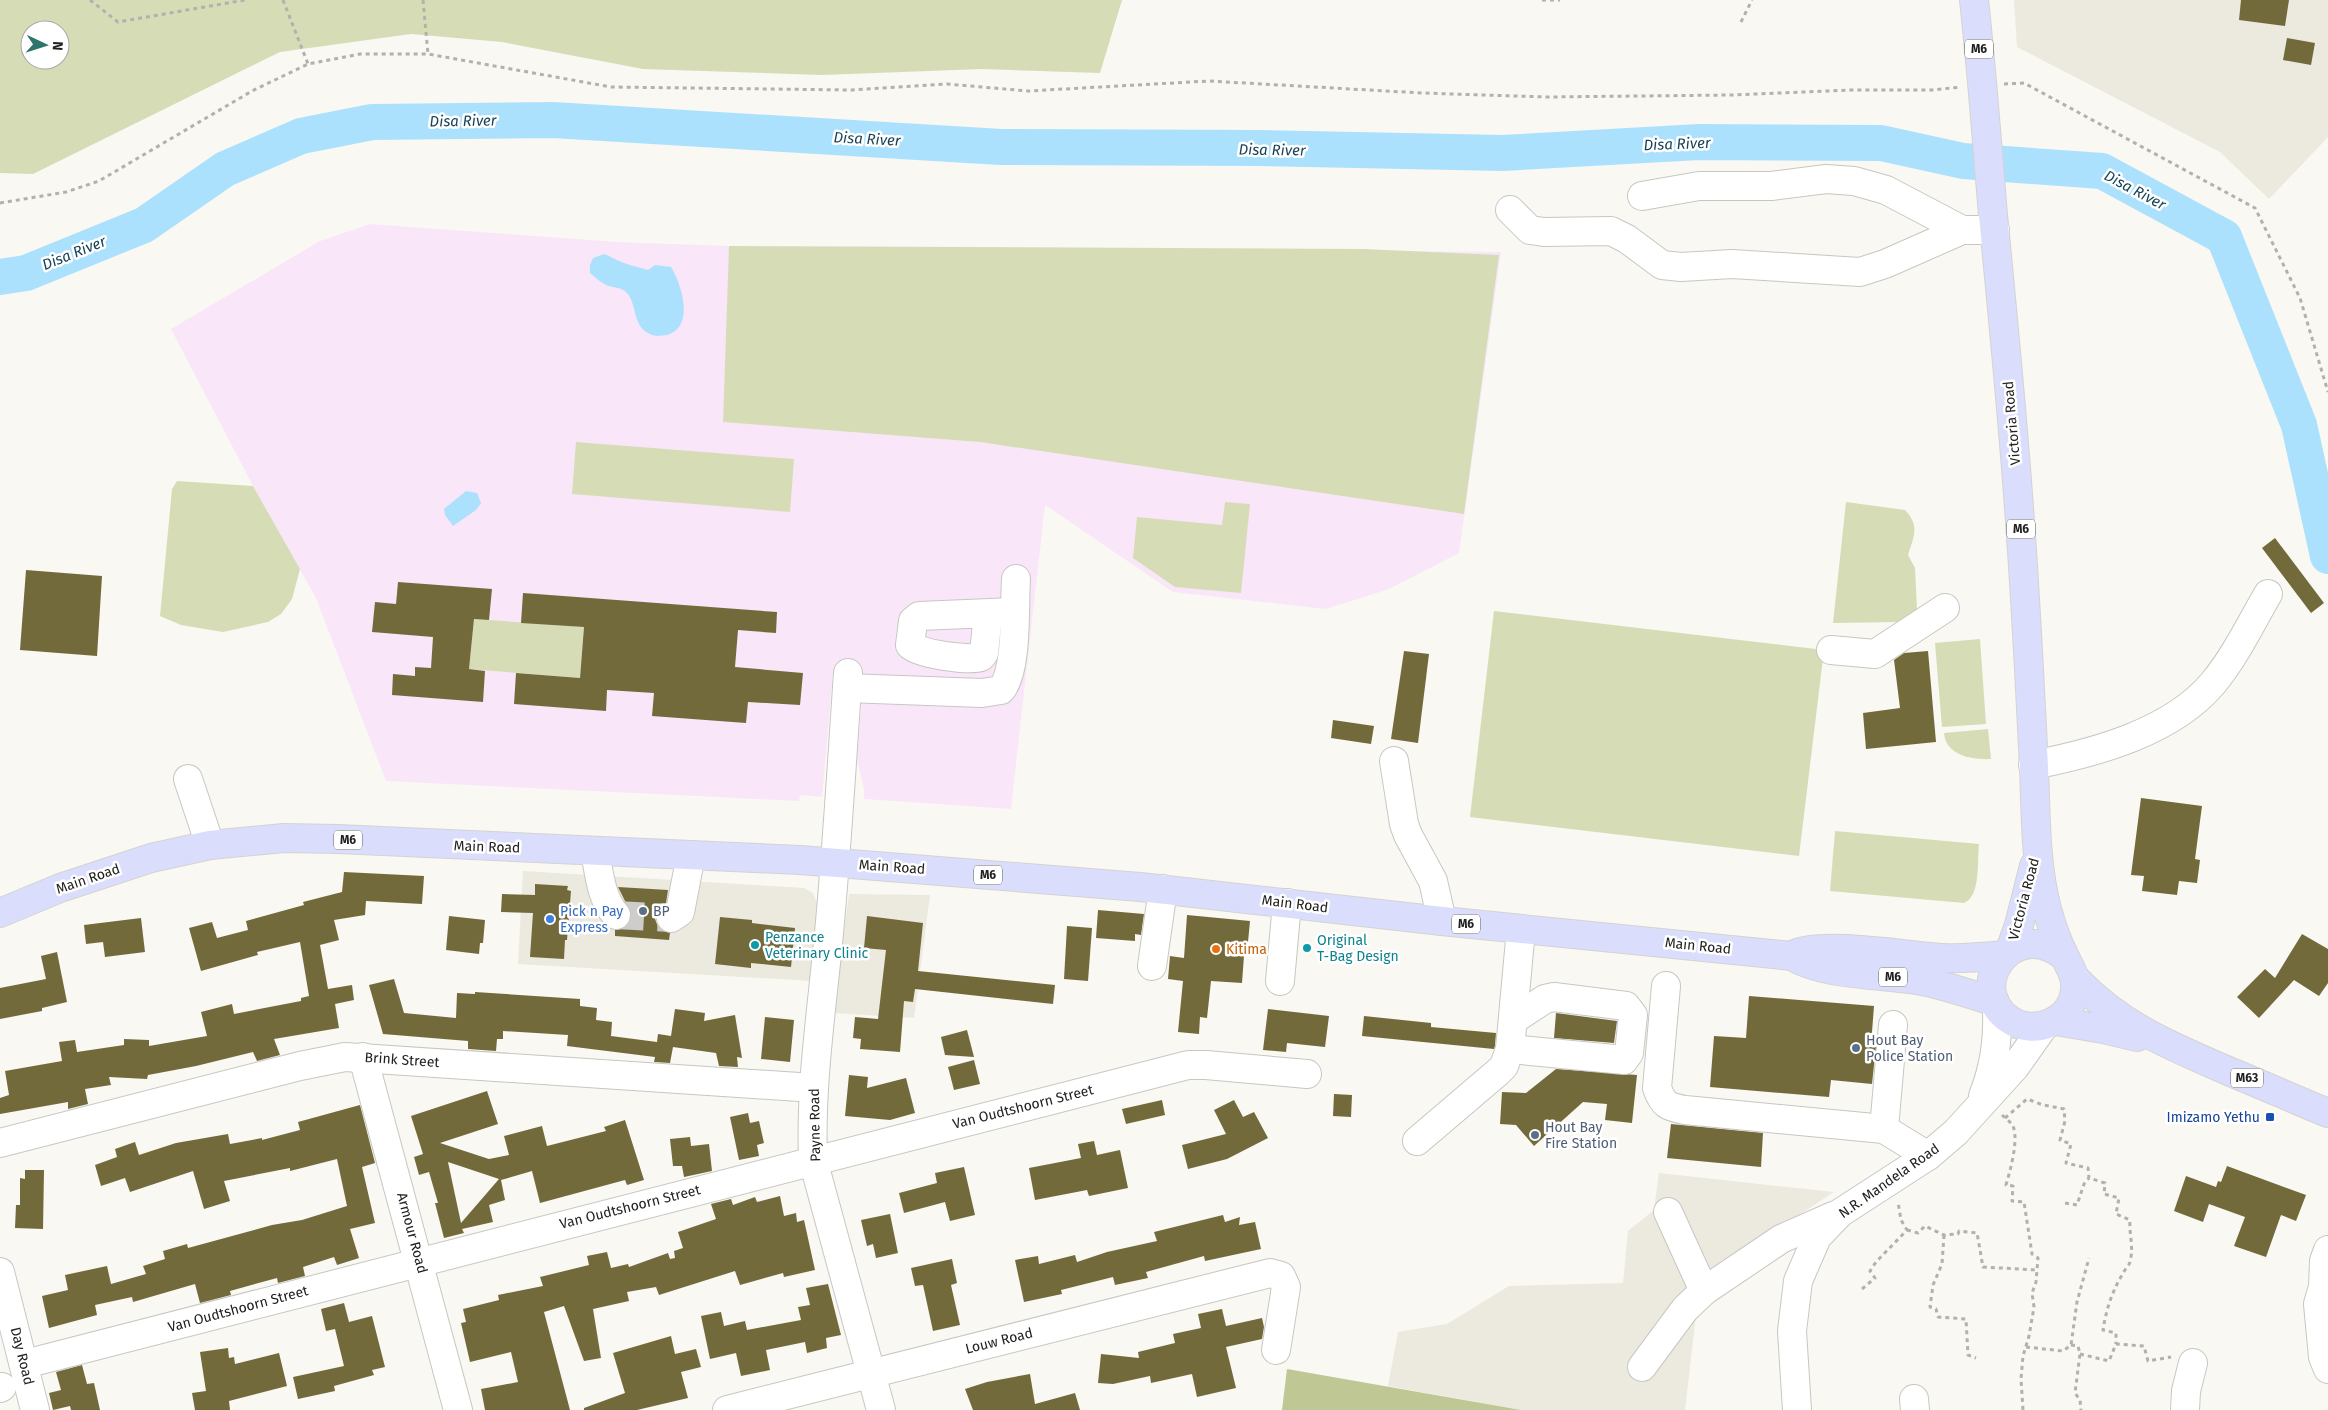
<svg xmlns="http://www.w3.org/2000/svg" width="2328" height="1410" font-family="'Fira Sans',sans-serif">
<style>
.built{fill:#ece9de}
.education{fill:#f9e7f9}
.green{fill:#d6ddb6;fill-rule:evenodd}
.forest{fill:#bfc795}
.water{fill:#ace1fe}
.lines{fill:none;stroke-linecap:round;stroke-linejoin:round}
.river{stroke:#ace1fe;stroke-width:36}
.building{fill:#736a3b;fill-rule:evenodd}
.minor-tunnel{stroke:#cecdc9;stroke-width:28;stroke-dasharray:28 14;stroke-linecap:butt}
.minor-casing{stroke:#c7c7c2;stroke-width:30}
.major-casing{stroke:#d3d3d2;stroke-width:30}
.path{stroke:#b2b1ad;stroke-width:3;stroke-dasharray:4 4;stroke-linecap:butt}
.minor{stroke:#fff;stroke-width:28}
.major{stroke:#dadefc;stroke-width:28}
.service-dot{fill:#5c6f8a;stroke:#fff;stroke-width:2}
.shop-dot{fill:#3f7fe0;stroke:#fff;stroke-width:2}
.culture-dot{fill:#0f9aa8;stroke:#fff;stroke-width:2}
.food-dot{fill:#e8710a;stroke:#fff;stroke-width:2}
.transit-dot{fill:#1a4fb4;stroke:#fff;stroke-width:2}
.labels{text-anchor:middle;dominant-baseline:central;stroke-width:5;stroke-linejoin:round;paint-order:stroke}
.shield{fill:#fff;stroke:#646462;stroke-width:1}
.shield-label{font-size:12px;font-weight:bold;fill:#21211f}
.street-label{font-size:14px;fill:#21211f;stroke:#fff}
.shop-label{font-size:14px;fill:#366cbe;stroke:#fff;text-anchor:start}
.service-label{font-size:14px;fill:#4e5e75;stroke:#fff;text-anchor:start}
.culture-label{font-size:14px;fill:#0d838f;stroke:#fff;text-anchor:start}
.food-label{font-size:14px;fill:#c56008;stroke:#fff;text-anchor:start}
.transit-label{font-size:14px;fill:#164399;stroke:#fff;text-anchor:end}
.water-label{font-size:15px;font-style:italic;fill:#184357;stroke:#fff}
</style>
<rect width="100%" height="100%" fill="#f9f8f3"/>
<g class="built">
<path d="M2014,0H2328V137L2269,199L2220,152L2017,47Z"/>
<path d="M523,871L804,888L813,893L819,909L813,981L518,964Z"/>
<path d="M849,894L930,895L914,1018L833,1013Z"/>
<path d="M1659,1173L1834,1192L1743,1252L1696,1315L1685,1410H1521L1388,1386L1398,1332L1447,1324L1509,1286L1623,1283L1628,1231L1654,1210Z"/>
</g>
<path class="education" d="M370,224L617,242L729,246L995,247L1501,252L1459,553L1389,589L1326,609L1173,592L1045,505L1011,809L864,799V789L857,759L864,674L833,672L822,797L800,795L799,801L386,781L316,598L253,486L171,329L320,241Z"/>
<g class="green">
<path d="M0,0H1122L1100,73L982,69L822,75L643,69L502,42L411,34L280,52L33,174L0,173ZM30,30H60V60H30Z"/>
<path d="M729,246L1363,249L1499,255L1464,514L980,442L723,422Z"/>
<path d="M576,442L794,459L790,512L572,494Z"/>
<path d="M177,481L253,486L300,569L292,599L281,614L268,622L223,632L181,625L160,616L172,489Z"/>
<path d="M1225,502L1250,504L1241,593L1175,587L1133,558L1137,517L1222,525Z"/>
<path d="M1846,502L1905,510C1920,526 1914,536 1908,555L1915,568L1917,610L1899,622L1833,623Z"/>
<path d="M1494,611L1824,650L1799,856L1470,817Z"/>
<path d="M474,619L584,627L580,678L469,669Z"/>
<path d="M1980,639L1986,724L1942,727L1935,643Z"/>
<path d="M1988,729L1991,759C1973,760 1946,756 1944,733Z"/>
<path d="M1835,831L1979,844C1977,861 1981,896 1964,903L1830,891Z"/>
</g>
<path class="forest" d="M1287,1369L1521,1410H1282Z"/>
<g class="water">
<path d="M604,254C610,256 614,259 619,261C629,265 638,267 648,270L655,265L671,267C681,283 696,327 667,335C661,336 654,337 648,333C632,324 637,304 627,293C622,287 613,288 606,285C600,282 595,277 590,273V265L593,258Z"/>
<path d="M466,491L477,493L481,503L476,510L453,526L445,515L444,509Z"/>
</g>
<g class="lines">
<path class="river" d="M0,277L26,273L144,225L225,169L301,136L372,122L553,120L1001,147L1262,148L1503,153L1699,142L1881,143L1963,161L2102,171L2224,237L2299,425L2328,556"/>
</g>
<g class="building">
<path d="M2241,0H2289L2285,26L2239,20Z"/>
<path d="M2287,38L2315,43L2311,65L2283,60Z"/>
<path d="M2275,538L2324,603L2311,613L2262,548Z"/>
<path d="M26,570L102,576L97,656L20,650Z"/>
<path d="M398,582L492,589L489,620L474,619L469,669L485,671L483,702L392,695L393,674L415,676V667L431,668L433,637L372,632L375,602L396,604Z"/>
<path d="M523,593L777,612L776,633L738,630L735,667L803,673L800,705L748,702L746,723L652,716L654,693L607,690L606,711L514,704L516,673L580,678L584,627L521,623Z"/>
<path d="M1404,651L1429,654L1418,743L1391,739Z"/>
<path d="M1928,651L1936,742L1866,749L1863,713L1900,708L1894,660L1904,653Z"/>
<path d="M1333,720L1374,726L1371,744L1331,738Z"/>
<path d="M2141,798L2202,806L2195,859L2200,860L2197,883L2179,881L2177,895L2142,891L2144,876L2131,875Z"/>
<path d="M344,872L424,876L422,904L366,901L365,915L334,920L339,940L320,945L328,989L352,985L354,1000L335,1004L339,1028L274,1039L280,1055L257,1061L253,1052L196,1066L148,1075L147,1079L109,1077L111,1085L85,1089L88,1104L68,1109V1102L0,1114V1098L9,1095L5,1071L62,1061L59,1042L75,1040L77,1052L124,1045V1039L149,1040V1046L207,1036L201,1012L232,1004L234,1014L301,1001V998L309,996L300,942L257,952L258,955L201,971L189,928L212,922L217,938L248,930L246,921L304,905L303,902L342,892Z"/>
<path d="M535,884L568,886L567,890L571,891L567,940H565L564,959L530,957L533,913L501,912L502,894L535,895Z"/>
<path d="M618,887L668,890L666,903L657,911L655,919L658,927L670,933L669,940L615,936V930L625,928L630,921L631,913Z"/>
<path d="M1098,910L1144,914L1141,935L1135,934V941L1096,938Z"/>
<path d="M1187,915L1250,921L1248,942H1245L1242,983L1211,981L1207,1018L1200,1017L1199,1034L1178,1032L1183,981L1168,979L1170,956L1184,958Z"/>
<path d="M449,916L485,920L483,943H480L479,954L446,950Z"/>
<path d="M867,916L923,923L918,971L1055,985L1053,1004L915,989L913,1002L904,1001L900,1052L860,1049L861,1039L853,1038L855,1017L878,1019L886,950L864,948Z"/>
<path d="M720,917L752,920V923L795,928L791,967L751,963V968L715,964Z"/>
<path d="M141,918L145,952L105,957L103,942L86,944L84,925Z"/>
<path d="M1067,926L1092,928L1088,981L1064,979Z"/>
<path d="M2302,934L2328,949V983L2319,996L2294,980L2259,1018L2237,997L2265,969L2275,978Z"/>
<path d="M57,952L67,1002L42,1008V1011L0,1019V988L46,979L41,956Z"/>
<path d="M394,979L404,1013L456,1018L457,993L475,994V992L580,999V1006L597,1008L596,1020L612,1022L611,1036L657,1042L658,1034L671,1036L675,1009L705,1013L704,1021L735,1015L742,1058L737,1057L738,1067L719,1066L716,1053L673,1047L670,1063L654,1062L655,1057L567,1046L568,1035L503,1031V1039H497L496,1051L468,1049V1041L383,1034L369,985Z"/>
<path d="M1749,996L1874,1006L1871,1045L1876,1046L1872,1084L1831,1080L1829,1097L1710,1087L1714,1036L1746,1038Z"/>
<path d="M1268,1009L1329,1016L1325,1047L1287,1043L1286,1052L1263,1050Z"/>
<path d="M1556,1013L1617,1021L1614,1043L1554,1038Z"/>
<path d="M1364,1016L1431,1023V1027L1496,1033L1495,1046L1494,1049L1362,1036Z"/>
<path d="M765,1017L794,1020L790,1062L761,1059Z"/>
<path d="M967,1030L974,1057L945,1055L941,1037Z"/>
<path d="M974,1060L980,1084L954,1090L948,1067Z"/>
<path d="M1556,1069L1637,1075L1632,1123L1605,1120L1607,1104L1583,1102L1534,1146L1516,1125L1500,1124L1502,1092L1526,1093Z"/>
<path d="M849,1075L868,1077L867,1088L906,1078L915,1113L890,1120L845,1116Z"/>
<path d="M487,1091L498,1124L440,1143L489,1159L509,1155L504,1136L542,1126L547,1146L606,1131L604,1127L625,1120L644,1180L627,1185L625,1180L540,1203L532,1171L501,1180L505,1200L489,1205L493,1222L462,1229L464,1233L444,1238L435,1203H438L429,1172L419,1175L414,1157L423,1154L411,1116ZM448,1162L499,1179L461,1223Z"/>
<path d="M1334,1094L1352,1095L1351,1117L1333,1116Z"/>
<path d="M1162,1100L1165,1115L1126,1124L1122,1109Z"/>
<path d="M1234,1100L1243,1117L1254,1112L1268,1138L1227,1159L1188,1169L1182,1145L1226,1134L1214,1110Z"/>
<path d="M360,1105L375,1163L362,1167L375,1223L350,1229L359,1258L337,1265L334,1257L303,1267L305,1276L278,1283L277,1278L230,1291L231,1295L200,1303L195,1284L133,1302L132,1297L95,1305L97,1315L49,1328L42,1296L68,1290L65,1275L107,1266L111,1284L146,1274L143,1266L165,1259L163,1251L187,1244L188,1248L272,1225L302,1220L347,1206L337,1159L290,1171V1168L224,1181L230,1201L204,1209L193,1171L130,1192L125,1178L101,1186L95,1165L117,1157L115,1149L135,1142L139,1155L176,1143L228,1134L230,1144L262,1138V1140L300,1130L298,1122Z"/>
<path d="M748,1113L750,1123L759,1121L764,1143L757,1145L759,1156L739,1160L730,1117Z"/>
<path d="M1671,1124L1763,1133L1761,1167L1667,1158Z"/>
<path d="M690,1137L691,1146L709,1144L712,1171L684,1177L682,1166H673L670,1139Z"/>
<path d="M1094,1141L1097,1155L1120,1150L1128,1188L1089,1196L1087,1190L1035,1200L1029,1168L1081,1158L1078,1144Z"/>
<path d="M2227,1166L2306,1195L2296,1221L2281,1215L2266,1257L2234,1246L2245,1217L2209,1204L2203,1222L2174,1211L2186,1176L2216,1187L2218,1181L2221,1182Z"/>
<path d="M964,1167L975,1215L950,1221L945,1202L904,1213L899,1193L937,1183L935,1173Z"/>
<path d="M25,1170H44L43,1229L15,1228L16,1205H20V1178L25,1179Z"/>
<path d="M780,1196L784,1216L796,1213L797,1222L804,1220L815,1270L784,1277L783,1273L740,1285L735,1271L659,1295L656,1287L627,1292L629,1301L593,1309L601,1358L584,1361L564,1306L544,1312L570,1410H485L481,1389L518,1382L511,1352L470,1362L461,1323L466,1322L463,1309L499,1300L498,1295L543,1286L540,1277L589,1265L587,1256L607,1252L611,1268L628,1264L629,1267L668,1253L670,1259L675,1258L674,1251L683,1248L678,1232L716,1219L711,1204L731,1199L733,1205L755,1197L757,1202Z"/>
<path d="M890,1214L898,1253L876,1258L873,1244L867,1246L861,1220Z"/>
<path d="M1223,1215L1225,1222L1240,1217L1239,1225L1255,1222L1261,1249L1205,1261L1204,1256L1146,1272L1148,1278L1115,1285L1113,1277L1061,1290L1062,1294L1024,1302L1015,1260L1038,1256L1039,1264L1075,1255L1077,1262L1107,1252L1157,1241L1154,1232Z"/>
<path d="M952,1259L957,1283L951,1285L960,1325L933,1331L923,1285L915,1286L911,1268Z"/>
<path d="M828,1284L841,1335L826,1338L827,1348L807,1353L805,1342L766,1350L770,1370L741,1376L736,1353L710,1359L701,1316L721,1312L724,1326L745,1321L747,1330L801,1320L798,1307L810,1305L806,1288Z"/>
<path d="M344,1303L349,1322L372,1316L385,1367L372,1370L374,1375L334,1386L335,1391L298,1399L293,1377L344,1366L335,1329L326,1331L321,1309Z"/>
<path d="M1222,1309L1226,1326L1262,1318L1264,1327L1262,1339L1226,1347L1236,1388L1197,1397L1192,1374L1151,1383L1150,1376L1113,1384L1098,1383L1101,1354L1139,1358L1138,1352L1175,1343L1173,1334L1201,1328L1198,1314Z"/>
<path d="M671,1336L675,1354L696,1349L701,1367L681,1372L688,1398L637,1410H584V1408L625,1393L613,1353Z"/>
<path d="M228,1348L229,1358L234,1357L235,1364L279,1353L287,1386L229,1401L230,1410H195L192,1393L206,1391L200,1352Z"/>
<path d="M82,1365L87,1384L94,1383L100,1410H71L70,1406L53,1410L49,1393L61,1390L56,1372Z"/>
<path d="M1030,1374L1035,1404L1075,1393L1080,1410H973L965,1389L987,1382Z"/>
</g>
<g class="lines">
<path class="minor-tunnel" d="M616,915L671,918"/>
<defs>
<g id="minor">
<path d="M1642,196L1699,186H1771L1826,179L1854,181L1886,190L1962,230"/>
<path d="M1510,210L1530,230L1544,232L1611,231L1627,239L1662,265L1681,267L1732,264L1860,272L1885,264L1962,230H1995"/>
<path d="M988,614L984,653L981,657C969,661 918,654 910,645L913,621L919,616L1014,612"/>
<path d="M1831,650L1875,654L1945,608"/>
<path d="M848,673C842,760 837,847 829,933C822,1008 810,1085 813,1160L881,1410"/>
<path d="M847,688L982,693L1001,690C1018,670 1014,606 1016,579"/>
<path d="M1394,761L1404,824L1408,835L1433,881L1442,921"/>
<path d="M2033,765C2095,753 2173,732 2214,682C2236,655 2251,623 2268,594"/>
<path d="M188,779L210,845"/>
<path d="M595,851C599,873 601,899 616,915"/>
<path d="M671,918L680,912L691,855"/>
<path d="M1152,966L1163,889"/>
<path d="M1280,981L1287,903"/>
<path d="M1666,986L1657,1088C1663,1105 1668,1107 1685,1110L1884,1129"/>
<path d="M1893,1025L1884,1129L1928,1156"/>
<path d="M1510,1049L1624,1060L1629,1053L1633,1015L1626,1006L1554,997L1545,999L1513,1020"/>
<path d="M363,1057L458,1410"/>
<path d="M1983,1096C1995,1066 1998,1039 1997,1007"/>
<path d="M1417,1141L1498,1072L1504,1066L1510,1049L1521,929"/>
<path d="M0,1143L300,1066L345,1057L814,1088"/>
<path d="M1668,1212L1704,1291"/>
<path d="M2328,1250L2324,1261L2323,1287L2318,1304L2323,1357L2328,1369"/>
<path d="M0,1272L35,1410"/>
<path d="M25,1364L1188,1065H1206L1307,1074"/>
<path d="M1642,1367L1685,1309L1704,1291L1781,1239L1833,1216"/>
<path d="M0,1388L2,1387"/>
<path d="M1914,1399L1915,1410"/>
<path d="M727,1410L1270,1273L1281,1276L1286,1287L1276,1350"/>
<path d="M1797,1410L1792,1331L1798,1281L1817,1237L1840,1213L1928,1156L1956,1132L2015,1067L2044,1026"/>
<path d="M2185,1410L2186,1391L2193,1363"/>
</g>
<g id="major">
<path d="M1974,0C1982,72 1987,143 1993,215C2003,317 2013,419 2020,522C2026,604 2030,686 2034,768C2036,815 2035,863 2047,909C2051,924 2057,941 2064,955C2070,968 2076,975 2075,989C2073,1020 2035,1037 2010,1020C1963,989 2013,914 2065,957"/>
<path d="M0,913L60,888L151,858L210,845L284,838L338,839L800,860L1140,887L1442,921L1792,956C1823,976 1884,974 1922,981C1947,986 1971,994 1995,1002"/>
<path d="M2010,950L2019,925L2034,866"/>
<path d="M1795,954C1821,941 1910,956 1943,958C1963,959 1984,957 2004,955"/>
<path d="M2075,978C2121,1027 2173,1047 2233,1073C2265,1086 2296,1100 2328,1113"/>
<path d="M2056,1021L2103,1029L2137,1037"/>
</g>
</defs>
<use href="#minor" class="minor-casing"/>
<use href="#major" class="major-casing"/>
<g class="path">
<path d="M90,0L118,22L245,0"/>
<path d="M283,0L308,64"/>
<path d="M423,0L428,54"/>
<path d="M1542,0H1560"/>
<path d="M1741,22L1752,0"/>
<path d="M2004,84L2024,83L2255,208L2300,298L2328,392"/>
<path d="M0,203L66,192L99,181L252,91L308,64L360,54H428L611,87L852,90L947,84L1028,91L1209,81L1422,93L1546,97L1732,95L1851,90H1932L1961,87"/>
<path d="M2002,1115C2005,1118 2011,1122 2013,1126C2019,1140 2010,1171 2006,1185L2013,1186L2012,1201L2024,1202L2032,1254L2038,1258L2036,1282L2032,1293L2034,1307L2029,1336L2023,1356L2021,1379L2023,1410"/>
<path d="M2005,1118L2027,1099L2043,1105L2064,1109L2065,1121L2060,1140L2071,1144L2066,1163L2088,1168L2089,1178L2105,1183L2104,1194L2119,1198L2116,1214L2130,1220C2129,1235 2134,1246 2130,1262C2129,1266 2124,1270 2122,1275C2112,1292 2106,1310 2103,1330L2116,1333V1344"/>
<path d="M2065,1203L2077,1205L2084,1184L2089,1178"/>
<path d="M1907,1230L1918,1233L1925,1226L1944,1235L1958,1234L1959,1231L1977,1233L1983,1267L2037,1270"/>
<path d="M1944,1235L1942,1264L1933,1285L1930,1307L1936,1309L1938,1317L1966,1319L1968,1355L1976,1358"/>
<path d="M1862,1289L1875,1278L1870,1271L1876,1262L1907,1230L1901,1220L1898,1202"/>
<path d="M2071,1345L2078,1346L2080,1354L2075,1393L2080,1400L2081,1410"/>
<path d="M2026,1347L2063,1351L2071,1345L2077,1302L2089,1258"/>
<path d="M2080,1354L2109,1361L2116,1344L2144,1346L2148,1361L2171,1357"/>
</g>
<use href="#minor" class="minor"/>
<use href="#major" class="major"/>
</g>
<g class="service-dot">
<circle cx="643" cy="911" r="5"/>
<circle cx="1856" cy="1048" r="5"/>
<circle cx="1535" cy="1135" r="5"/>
</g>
<circle class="shop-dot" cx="550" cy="919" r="5"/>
<g class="culture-dot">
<circle cx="755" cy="945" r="5"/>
<circle cx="1307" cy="948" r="5"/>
</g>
<circle class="food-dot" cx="1216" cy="949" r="5"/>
<rect class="transit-dot" x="2265" y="1112" width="10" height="10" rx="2.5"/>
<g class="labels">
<g class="shield">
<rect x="1965" y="39.5" width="28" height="19" rx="4"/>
<rect x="2007" y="519.5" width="28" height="19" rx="4"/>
<rect x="334" y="830.5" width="28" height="19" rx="4"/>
<rect x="974" y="865.5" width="28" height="19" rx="4"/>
<rect x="1452" y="914.5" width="28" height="19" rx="4"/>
<rect x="1879" y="967.5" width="28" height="19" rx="4"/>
<rect x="2231" y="1068.5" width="32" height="19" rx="4"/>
</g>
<g class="shield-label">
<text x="1979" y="49">M6</text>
<text x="2021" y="529">M6</text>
<text x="348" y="840">M6</text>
<text x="988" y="875">M6</text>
<text x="1466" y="924">M6</text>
<text x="1893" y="977">M6</text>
<text x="2247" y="1078">M63</text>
</g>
<g class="street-label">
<text transform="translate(2012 423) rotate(-95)">Victoria Road</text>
<text transform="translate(487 847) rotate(2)">Main Road</text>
<text transform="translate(892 867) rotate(4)">Main Road</text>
<text transform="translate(88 879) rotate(-19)">Main Road</text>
<text transform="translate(2024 899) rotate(-75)">Victoria Road</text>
<text transform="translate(1295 904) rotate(7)">Main Road</text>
<text transform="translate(1698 946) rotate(6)">Main Road</text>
<text transform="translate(402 1060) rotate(4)">Brink Street</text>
<text transform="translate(1023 1107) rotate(-14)">Van Oudtshoorn Street</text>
<text transform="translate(815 1125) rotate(-91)">Payne Road</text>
<text transform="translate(1889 1181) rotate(-35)">N.R. Mandela Road</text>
<text transform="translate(630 1207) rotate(-14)">Van Oudtshoorn Street</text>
<text transform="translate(412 1233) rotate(75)">Armour Road</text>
<text transform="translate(238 1309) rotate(-15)">Van Oudtshoorn Street</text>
<text transform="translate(999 1341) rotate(-14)">Louw Road</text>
<text transform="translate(22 1356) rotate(76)">Day Road</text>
</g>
<g class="shop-label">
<text x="560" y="911">Pick n Pay<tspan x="560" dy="16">Express</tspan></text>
</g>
<g class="service-label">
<text x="653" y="911">BP</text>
<text x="1866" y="1040">Hout Bay<tspan x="1866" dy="16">Police Station</tspan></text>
<text x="1545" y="1127">Hout Bay<tspan x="1545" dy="16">Fire Station</tspan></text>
</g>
<g class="culture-label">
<text x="765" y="937">Penzance<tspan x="765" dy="16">Veterinary Clinic</tspan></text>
<text x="1317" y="940">Original<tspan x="1317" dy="16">T-Bag Design</tspan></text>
</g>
<g class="food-label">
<text x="1226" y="949">Kitima</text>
</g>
<g class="transit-label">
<text x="2260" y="1117">Imizamo Yethu</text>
</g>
<g class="water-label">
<text transform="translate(463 121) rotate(-1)">Disa River</text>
<text transform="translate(867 139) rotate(3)">Disa River</text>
<text transform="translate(1677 144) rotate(-2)">Disa River</text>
<text transform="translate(1272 150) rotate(1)">Disa River</text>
<text transform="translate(2135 190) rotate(28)">Disa River</text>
<text transform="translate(74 253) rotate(-22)">Disa River</text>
</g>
</g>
<g transform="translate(45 45) rotate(94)"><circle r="24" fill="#ffffff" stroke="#a6a6a5"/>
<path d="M0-4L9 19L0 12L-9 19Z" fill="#2d756d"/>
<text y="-8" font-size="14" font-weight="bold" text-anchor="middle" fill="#21211f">N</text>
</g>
</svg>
